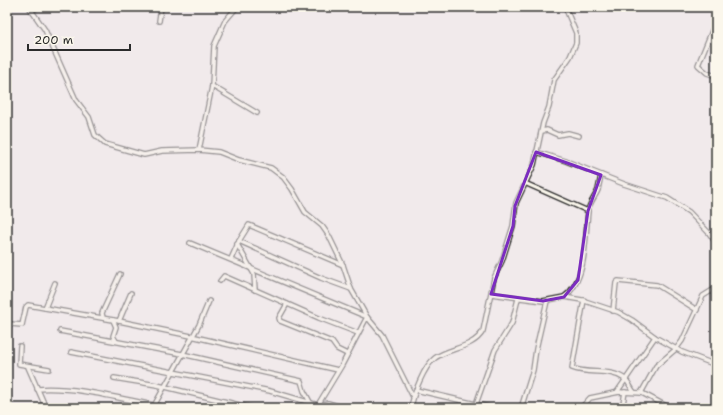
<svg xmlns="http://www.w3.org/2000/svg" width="723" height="415" font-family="'Shantell Sans',sans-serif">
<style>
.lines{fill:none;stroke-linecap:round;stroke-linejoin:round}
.minor-casing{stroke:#2b2b2b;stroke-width:6}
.minor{stroke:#fbf7ec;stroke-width:3.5}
.marked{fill:none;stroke:#7b2cbf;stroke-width:3;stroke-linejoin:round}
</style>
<rect width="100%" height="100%" fill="#f1eaeb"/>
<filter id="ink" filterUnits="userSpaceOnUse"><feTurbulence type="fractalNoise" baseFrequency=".025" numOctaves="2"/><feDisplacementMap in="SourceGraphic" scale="8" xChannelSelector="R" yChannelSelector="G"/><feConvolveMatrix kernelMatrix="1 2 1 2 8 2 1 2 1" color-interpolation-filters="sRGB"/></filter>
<g filter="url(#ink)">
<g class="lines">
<defs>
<g id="minor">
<path d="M29,7L45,30L76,100L89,117L95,135L105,144L144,155L162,151L199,150L219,152L239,160L271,168L283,177L292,189L305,212L322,226L329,236L343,265L351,289L367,317L382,335L413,397"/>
<path d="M32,10L39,7"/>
<path d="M159,21L161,7"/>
<path d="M716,21L698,65L707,73L716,76"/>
<path d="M212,86L257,113"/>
<path d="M542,131L547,130L558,135L568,133L579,136"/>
<path d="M199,150L212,86L214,46L225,21L237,7"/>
<path d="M536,152L566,161L624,184L667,198L689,212L709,233L716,243"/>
<path d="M527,184L588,211"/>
<path d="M239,241L321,278L351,289"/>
<path d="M190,243L367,317L342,365L316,408"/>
<path d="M237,244L254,274L255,290"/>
<path d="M231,259L239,241L249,225L343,265"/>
<path d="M220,281L224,276L319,318L358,333"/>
<path d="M491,294L543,301L564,297L582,300L618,312L632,320L655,337L682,352L716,365"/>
<path d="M564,297C587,281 585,238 588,212C588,205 595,197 598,190C599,185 600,180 601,175"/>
<path d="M584,300L572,368C589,375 610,368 625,379C629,382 631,389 634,392"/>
<path d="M287,304L279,318L280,321L332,342L337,349L347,354"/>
<path d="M45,308L55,283"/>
<path d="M613,311L616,283L618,281L657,285L697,310"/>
<path d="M103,318L102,313L120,274"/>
<path d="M113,320L116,327L113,336L116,341"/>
<path d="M119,321L131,293"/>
<path d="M10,324L22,325L26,307L28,305L119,321L191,336L338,370"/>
<path d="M60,331L182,354L301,381L304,391L310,402"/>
<path d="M20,346L19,364L49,369"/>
<path d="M71,352L270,391L318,405L328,403L345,408"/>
<path d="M28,367L46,408"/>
<path d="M114,378L157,385L252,408"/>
<path d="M37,389C81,386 127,401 169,408"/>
<path d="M416,390L493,408"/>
<path d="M617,392L655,337"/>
<path d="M641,393L656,366L676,349L682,341L703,296L716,288"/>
<path d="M155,404L199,325L209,301"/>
<path d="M476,404L495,350L512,323L518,299"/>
<path d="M52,408H60"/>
<path d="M411,408C413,395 424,366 435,358C448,348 474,348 483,331L494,278L502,261L513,226L516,203L534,165L543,123L549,107L554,80L570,57L576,43V33L565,7"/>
<path d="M521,408L533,370L536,349L547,301"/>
<path d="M581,408L590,398L619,392L642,393L670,408"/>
<path d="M618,408L623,404L625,392"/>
</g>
</defs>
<use href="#minor" class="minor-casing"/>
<use href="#minor" class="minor"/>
</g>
</g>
<path d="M0 0H723V415H0ZM536,152L601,175L588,211L578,280L564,297L543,301L491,294L513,226L515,206Z" fill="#f1eaeb" fill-opacity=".55" fill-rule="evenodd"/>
<path class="marked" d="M536,152L601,175L588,211L578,280L564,297L543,301L491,294L513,226L515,206Z"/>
<rect width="723" height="415" fill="none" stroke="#fbf7ec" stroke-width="24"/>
<rect x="12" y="12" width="699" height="391" fill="none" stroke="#2b2b2b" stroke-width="1.5" filter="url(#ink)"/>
<path d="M28 44v6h102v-6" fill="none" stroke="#2b2b2b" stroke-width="2"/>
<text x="34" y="44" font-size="12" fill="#2b2b2b" stroke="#fbf7ec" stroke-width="3" paint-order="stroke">200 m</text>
</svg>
